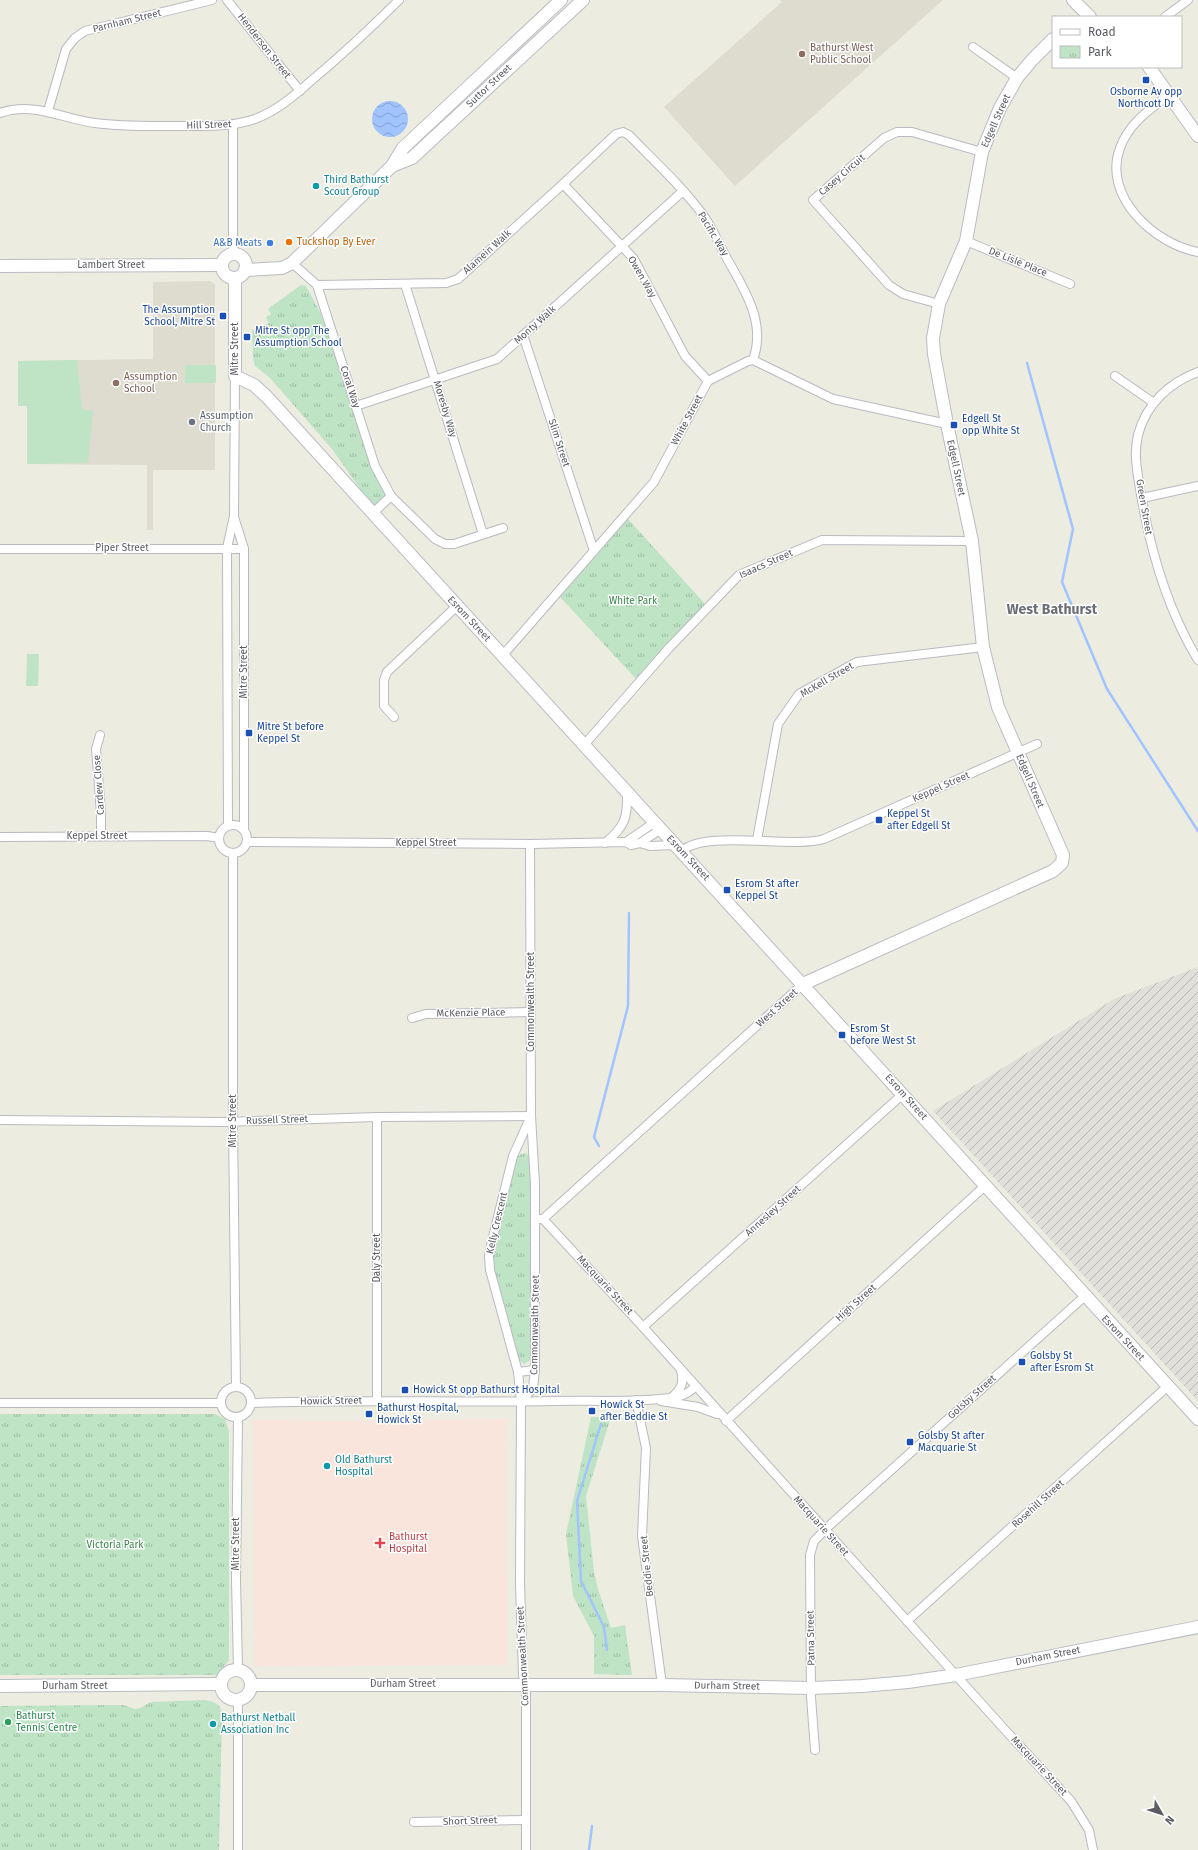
<svg xmlns="http://www.w3.org/2000/svg" width="1198" height="1850" font-family="'Fira Sans',sans-serif">
<style>
.industrial{fill:url(#industrial-furrows)}
.education{fill:#dddccf}
.medical{fill:#fae5dd}
.grass{fill:#bee4c5}
.park{fill:url(#park-tufts)}
.water{fill:url(#water-waves)}
.lines{fill:none;stroke-linecap:round;stroke-linejoin:round}
.stream{stroke:#a1c4fe;stroke-width:2.5}
.street-casing{stroke:#b9bac0;stroke-width:10}
.secondary-casing{stroke:#babcc3;stroke-width:14}
.street{stroke:#fff;stroke-width:8}
.secondary{stroke:#fff;stroke-width:12}
.education-dot{fill:#8d6e63;stroke:#fff;stroke-width:1.5}
.transit-dot{fill:#1a4fb4;stroke:#fff;stroke-width:1.5}
.culture-dot{fill:#0f9aa8;stroke:#fff;stroke-width:1.5}
.food-dot{fill:#e8710a;stroke:#fff;stroke-width:1.5}
.shop-dot{fill:#3f7fe0;stroke:#fff;stroke-width:1.5}
.worship-dot{fill:#6b7280;stroke:#fff;stroke-width:1.5}
.health-dot{fill:#e0444e;stroke:#fff;stroke-width:1.5}
.leisure-dot{fill:#2e9e5b;stroke:#fff;stroke-width:1.5}
.labels{text-anchor:middle;dominant-baseline:central;stroke-width:3;stroke-linejoin:round;paint-order:stroke}
.street-label{font-size:10px;fill:#5a5c62;stroke:#fff}
.education-label{font-size:10px;fill:#785e54;stroke:#fff;text-anchor:start}
.transit-label{font-size:10px;fill:#164399;stroke:#fff;text-anchor:start}
.culture-label{font-size:10px;fill:#0d838f;stroke:#fff;text-anchor:start}
.food-label{font-size:10px;fill:#c56008;stroke:#fff;text-anchor:start}
.shop-label{font-size:10px;fill:#366cbe;stroke:#fff;text-anchor:end}
.worship-label{font-size:10px;fill:#5b616d;stroke:#fff;text-anchor:start}
.park-label{font-size:10px;fill:#368548;stroke:#fff}
.health-label{font-size:10px;fill:#be3a42;stroke:#fff;text-anchor:start}
.leisure-label{font-size:10px;fill:#27864d;stroke:#fff;text-anchor:start}
.district-label{font-size:14px;font-weight:bold;fill:#6b6e74;stroke:#fff}
</style>
<defs>
<pattern id="industrial-furrows" width="10" height="10" patternUnits="userSpaceOnUse"><rect width="10" height="10" fill="#e0dfd9"/><path d="M-1 1l2-2M0 10L10 0M9 11l2-2" fill="none" stroke="#b9b8b3"/></pattern>
<pattern id="park-tufts" width="24" height="20" patternUnits="userSpaceOnUse"><rect width="24" height="20" fill="#bee4c5"/><path d="M3 7l-1-3M5 7V3M7 7l1-3M15 17l-1-3M17 17v-4M19 17l1-3" fill="none" stroke="#9dbca3"/></pattern>
<pattern id="water-waves" width="16" height="10" patternUnits="userSpaceOnUse"><rect width="16" height="10" fill="#a1c4fe"/><path d="M0 5q4-4 8 0t8 0" fill="none" stroke="#86a2d1"/></pattern>
</defs>
<rect width="100%" height="100%" fill="#edece1"/>
<path class="industrial" d="M1198,967V1401L933,1111L1114,999Z"/>
<g class="education">
<path d="M780,0H943L735,186L664,107L782,2Z"/>
<path d="M210,281L215,285V470H153V530H147V465L27,464V406H18V361L153,359V282Z"/>
</g>
<path class="medical" d="M506,1419L507,1665L254,1666L253,1420L355,1421Z"/>
<g class="grass">
<path d="M77,360L82,409L93,411L88,463L27,464V406H18V361Z"/>
<rect x="185" y="365" width="31" height="18"/>
<path d="M27,654H39L38,686H26Z"/>
</g>
<g class="park">
<path d="M301,285L306,286L321,314L379,481L389,492L373,507L332,449L270,378L255,366L253,358L252,330L261,328L269,323L266,317L271,314L268,309Z"/>
<path d="M628,519L706,605L637,680L560,597Z"/>
<path d="M526,1153L531,1158L532,1359L524,1364L518,1359L494,1273L493,1258L495,1245L517,1157L521,1154Z"/>
<path d="M0,1414H215L225,1419L229,1431V1660L216,1675H0Z"/>
<path d="M591,1417H611L586,1496L594,1572L598,1589L611,1628L625,1625L632,1675L594,1674V1636L573,1596L566,1534Z"/>
<path d="M205,1700C214,1702 220,1703 222,1713L219,1850H0V1706L110,1705H123L135,1709L140,1708L151,1702Z"/>
</g>
<circle class="water" cx="390" cy="119" r="18"/>
<g class="lines">
<g class="stream">
<path d="M1027,363L1073,529L1062,582L1107,689L1198,831"/>
<path d="M599,1146L594,1137L628,1006L629,913"/>
<path d="M601,1424L577,1501L581,1581L604,1627L607,1650"/>
<path d="M589,1850L592,1826"/>
</g>
<defs>
<g id="street">
<path d="M227,0L300,91"/>
<path d="M1165,17L1188,0"/>
<path d="M973,47L1017,78"/>
<path d="M1169,95C1149,110 1129,123 1120,148C1102,196 1154,244 1198,252"/>
<path d="M48,111L66,49L75,38L85,31L212,0"/>
<path d="M0,113C33,101 63,119 95,123C124,127 153,126 183,126C207,126 231,127 255,119C277,111 295,95 312,80C342,55 371,28 399,0"/>
<path d="M233,125V254"/>
<path d="M563,184L634,259L685,356L708,381"/>
<path d="M966,241L1070,284"/>
<path d="M292,263L317,285L375,466L391,496L435,539L445,544H454L503,528"/>
<path d="M405,284L483,534"/>
<path d="M317,285L446,283L458,279L563,184L616,134L623,132L629,135C654,161 682,186 703,215C712,227 718,242 725,255C743,288 767,321 753,360"/>
<path d="M939,304L903,294L889,285L813,200L884,138L897,132H912L982,152"/>
<path d="M523,335L594,551"/>
<path d="M1198,372C1169,383 1146,404 1138,435C1133,455 1138,475 1141,495C1151,553 1167,609 1198,660"/>
<path d="M1115,376L1154,403"/>
<path d="M356,406L497,359L683,191"/>
<path d="M1142,498L1198,486"/>
<path d="M373,513L391,496"/>
<path d="M234,517L244,549V829"/>
<path d="M0,549H244"/>
<path d="M503,655L654,482L708,381L748,361L753,360L833,399L947,424"/>
<path d="M394,717L384,706V680L387,672L457,606"/>
<path d="M100,735L96,749L101,813V835"/>
<path d="M584,745L669,648L739,575L822,540L972,541"/>
<circle cx="233" cy="839" r="14"/>
<path d="M228,826L227,548L234,516L235,376"/>
<path d="M0,837L207,836L219,838"/>
<path d="M757,840L778,724L799,694L857,662L983,647"/>
<path d="M247,842L530,844L626,842L631,845L640,843L661,829"/>
<path d="M626,842L655,822"/>
<path d="M605,843C625,827 628,817 627,792"/>
<path d="M640,843L650,846L676,845"/>
<path d="M682,851C705,829 791,849 824,839L1037,744"/>
<path d="M233,854V1121L236,1387"/>
<path d="M412,1018L426,1014L531,1012"/>
<path d="M377,1117V1400"/>
<path d="M0,1120L223,1122L377,1117L531,1116"/>
<path d="M538,1219H543L803,984"/>
<path d="M543,1219L643,1327L1006,1731L1071,1801L1089,1830L1093,1850"/>
<path d="M643,1327L903,1094"/>
<path d="M518,1372L535,1370"/>
<circle cx="236" cy="1402" r="15"/>
<path d="M672,1397C682,1389 684,1382 681,1371"/>
<path d="M636,1400L646,1448L642,1536L662,1685"/>
<path d="M521,1401L533,1388L535,1370V1184L531,1116L530,844"/>
<path d="M661,1401L698,1407L717,1414"/>
<path d="M0,1403H221"/>
<path d="M251,1403C352,1399 453,1403 553,1401C594,1400 637,1403 677,1397C684,1395 690,1392 695,1387"/>
<path d="M238,1417L236,1579L238,1670"/>
<path d="M726,1421L986,1185"/>
<path d="M907,1621L1168,1386"/>
<path d="M815,1750L811,1697L810,1555L814,1541L830,1525L1085,1296"/>
<path d="M414,1822L526,1820"/>
<path d="M238,1850V1700"/>
<path d="M526,1850V1693L523,1675L520,1583L521,1401L518,1372L490,1270L489,1256L492,1241L513,1156L531,1116"/>
</g>
<g id="secondary">
<path d="M1073,0L1090,17"/>
<path d="M1149,67L1198,136"/>
<path d="M392,166L412,158L583,0"/>
<circle cx="234" cy="266" r="12"/>
<path d="M0,266L222,265"/>
<path d="M245,270L282,268L292,263L392,166L403,148L561,0"/>
<path d="M235,278V376L254,385L267,397L1198,1419"/>
<path d="M803,984L1053,871L1062,863L1063,855L998,707L983,647L972,541L947,424L934,354L933,338L939,304L966,241L982,152L1000,108L1017,78L1032,60L1053,39"/>
<circle cx="236" cy="1685" r="15"/>
<path d="M251,1685H662L811,1688L862,1686L908,1682L956,1675L1198,1627"/>
<path d="M0,1686L221,1684"/>
</g>
</defs>
<use href="#street" class="street-casing"/>
<use href="#secondary" class="secondary-casing"/>
<use href="#street" class="street"/>
<use href="#secondary" class="secondary"/>
</g>
<g class="education-dot">
<circle cx="802" cy="54" r="4"/>
<circle cx="116" cy="383" r="4"/>
</g>
<g class="transit-dot">
<rect x="1142" y="76" width="8" height="8" rx="2"/>
<rect x="219" y="312" width="8" height="8" rx="2"/>
<rect x="243" y="333" width="8" height="8" rx="2"/>
<rect x="950" y="421" width="8" height="8" rx="2"/>
<rect x="245" y="729" width="8" height="8" rx="2"/>
<rect x="875" y="816" width="8" height="8" rx="2"/>
<rect x="723" y="886" width="8" height="8" rx="2"/>
<rect x="838" y="1031" width="8" height="8" rx="2"/>
<rect x="1018" y="1358" width="8" height="8" rx="2"/>
<rect x="401" y="1386" width="8" height="8" rx="2"/>
<rect x="588" y="1407" width="8" height="8" rx="2"/>
<rect x="365" y="1410" width="8" height="8" rx="2"/>
<rect x="906" y="1438" width="8" height="8" rx="2"/>
</g>
<g class="culture-dot">
<circle cx="316" cy="186" r="4"/>
<circle cx="327" cy="1466" r="4"/>
<circle cx="213" cy="1724" r="4"/>
</g>
<circle class="food-dot" cx="289" cy="242" r="4"/>
<circle class="shop-dot" cx="270" cy="243" r="4"/>
<circle class="worship-dot" cx="192" cy="422" r="4"/>
<path class="health-dot" d="M378 1537h4v4h4v4h-4v4h-4v-4h-4v-4h4z"/>
<circle class="leisure-dot" cx="8" cy="1722" r="4"/>
<g class="labels">
<g class="street-label">
<text transform="translate(127 21) rotate(-14)">Parnham Street</text>
<text transform="translate(264 46) rotate(52)">Henderson Street</text>
<text transform="translate(489 86) rotate(-43)">Suttor Street</text>
<text transform="translate(996 121) rotate(-66)">Edgell Street</text>
<text transform="translate(209 125) rotate(-2)">Hill Street</text>
<text transform="translate(842 175) rotate(-41)">Casey Circuit</text>
<text transform="translate(713 234) rotate(59)">Pacific Way</text>
<text transform="translate(487 252) rotate(-42)">Alamein Walk</text>
<text transform="translate(1018 262) rotate(22)">De Lisle Place</text>
<text x="111" y="265">Lambert Street</text>
<text transform="translate(642 277) rotate(60)">Owen Way</text>
<text transform="translate(535 325) rotate(-42)">Monty Walk</text>
<text transform="translate(235 349) rotate(-90)">Mitre Street</text>
<text transform="translate(350 387) rotate(72)">Coral Way</text>
<text transform="translate(445 409) rotate(73)">Moresby Way</text>
<text transform="translate(687 420) rotate(-62)">White Street</text>
<text transform="translate(559 443) rotate(72)">Slim Street</text>
<text transform="translate(956 468) rotate(78)">Edgell Street</text>
<text transform="translate(1144 507) rotate(80)">Green Street</text>
<text x="122" y="548">Piper Street</text>
<text transform="translate(766 564) rotate(-24)">Isaacs Street</text>
<text transform="translate(469 619) rotate(47)">Esrom Street</text>
<text transform="translate(244 672) rotate(-90)">Mitre Street</text>
<text transform="translate(827 680) rotate(-30)">McKell Street</text>
<text transform="translate(1030 781) rotate(67)">Edgell Street</text>
<text transform="translate(99 785) rotate(-94)">Cardew Close</text>
<text transform="translate(941 787) rotate(-24)">Keppel Street</text>
<text x="97" y="836">Keppel Street</text>
<text x="426" y="843">Keppel Street</text>
<text transform="translate(688 858) rotate(47)">Esrom Street</text>
<text transform="translate(531 1002) rotate(-90)">Commonwealth Street</text>
<text transform="translate(777 1008) rotate(-42)">West Street</text>
<text transform="translate(471 1013) rotate(-1)">McKenzie Place</text>
<text transform="translate(906 1097) rotate(48)">Esrom Street</text>
<text transform="translate(277 1120) rotate(-2)">Russell Street</text>
<text transform="translate(233 1121) rotate(-90)">Mitre Street</text>
<text transform="translate(773 1211) rotate(-42)">Annesley Street</text>
<text transform="translate(497 1223) rotate(-77)">Kelly Crescent</text>
<text transform="translate(377 1258) rotate(-90)">Daly Street</text>
<text transform="translate(605 1285) rotate(47)">Macquarie Street</text>
<text transform="translate(856 1303) rotate(-42)">High Street</text>
<text transform="translate(535 1325) rotate(-89)">Commonwealth Street</text>
<text transform="translate(1123 1338) rotate(47)">Esrom Street</text>
<text transform="translate(972 1397) rotate(-42)">Golsby Street</text>
<text transform="translate(331 1401) rotate(-1)">Howick Street</text>
<text transform="translate(1038 1504) rotate(-42)">Rosehill Street</text>
<text transform="translate(821 1526) rotate(48)">Macquarie Street</text>
<text transform="translate(236 1544) rotate(-90)">Mitre Street</text>
<text transform="translate(647 1566) rotate(-96)">Beddie Street</text>
<text transform="translate(811 1638) rotate(-91)">Patna Street</text>
<text transform="translate(523 1656) rotate(-93)">Commonwealth Street</text>
<text transform="translate(1048 1656) rotate(-11)">Durham Street</text>
<text x="403" y="1684">Durham Street</text>
<text x="75" y="1686">Durham Street</text>
<text transform="translate(727 1686) rotate(1)">Durham Street</text>
<text transform="translate(1039 1766) rotate(47)">Macquarie Street</text>
<text transform="translate(470 1821) rotate(-2)">Short Street</text>
</g>
<g class="education-label">
<text x="810" y="48">Bathurst West<tspan x="810" dy="12">Public School</tspan></text>
<text x="124" y="377">Assumption<tspan x="124" dy="12">School</tspan></text>
</g>
<g class="transit-label">
<text x="1146" y="92" text-anchor="middle">Osborne Av opp<tspan x="1146" dy="12">Northcott Dr</tspan></text>
<text x="215" y="310" text-anchor="end">The Assumption<tspan x="215" dy="12">School, Mitre St</tspan></text>
<text x="255" y="331">Mitre St opp The<tspan x="255" dy="12">Assumption School</tspan></text>
<text x="962" y="419">Edgell St<tspan x="962" dy="12">opp White St</tspan></text>
<text x="257" y="727">Mitre St before<tspan x="257" dy="12">Keppel St</tspan></text>
<text x="887" y="814">Keppel St<tspan x="887" dy="12">after Edgell St</tspan></text>
<text x="735" y="884">Esrom St after<tspan x="735" dy="12">Keppel St</tspan></text>
<text x="850" y="1029">Esrom St<tspan x="850" dy="12">before West St</tspan></text>
<text x="1030" y="1356">Golsby St<tspan x="1030" dy="12">after Esrom St</tspan></text>
<text x="413" y="1390">Howick St opp Bathurst Hospital</text>
<text x="600" y="1405">Howick St<tspan x="600" dy="12">after Beddie St</tspan></text>
<text x="377" y="1408">Bathurst Hospital,<tspan x="377" dy="12">Howick St</tspan></text>
<text x="918" y="1436">Golsby St after<tspan x="918" dy="12">Macquarie St</tspan></text>
</g>
<g class="culture-label">
<text x="324" y="180">Third Bathurst<tspan x="324" dy="12">Scout Group</tspan></text>
<text x="335" y="1460">Old Bathurst<tspan x="335" dy="12">Hospital</tspan></text>
<text x="221" y="1718">Bathurst Netball<tspan x="221" dy="12">Association Inc</tspan></text>
</g>
<g class="food-label">
<text x="297" y="242">Tuckshop By Ever</text>
</g>
<g class="shop-label">
<text x="262" y="243">A&amp;B Meats</text>
</g>
<g class="worship-label">
<text x="200" y="416">Assumption<tspan x="200" dy="12">Church</tspan></text>
</g>
<g class="park-label">
<text x="633" y="601">White Park</text>
<text x="115" y="1545">Victoria Park</text>
</g>
<g class="health-label">
<text x="389" y="1537">Bathurst<tspan x="389" dy="12">Hospital</tspan></text>
</g>
<g class="leisure-label">
<text x="16" y="1716">Bathurst<tspan x="16" dy="12">Tennis Centre</tspan></text>
</g>
<g class="district-label">
<text x="1052" y="609">West Bathurst</text>
</g>
</g>
<rect x="1052" y="16" width="130" height="52" fill="#ffffff" stroke="#bdbec0"/>
<rect x="1060" y="29" width="20" height="6" fill="#ffffff" stroke="#bdbec0"/>
<text x="1088" y="36" font-size="12" fill="#5a5c62">Road</text>
<rect x="1060" y="46" width="20" height="12" fill="url(#park-tufts)" stroke="#bdbec0"/>
<text x="1088" y="56" font-size="12" fill="#5a5c62">Park</text>
<g transform="translate(1162 1814) rotate(129)" stroke="#ffffff" stroke-width="3" paint-order="stroke">
<path d="M0-3L7 15L0 10L-7 15Z" fill="#5a5c62"/>
<text y="-6" font-size="11" font-weight="bold" text-anchor="middle" fill="#5a5c62">N</text>
</g>
</svg>
